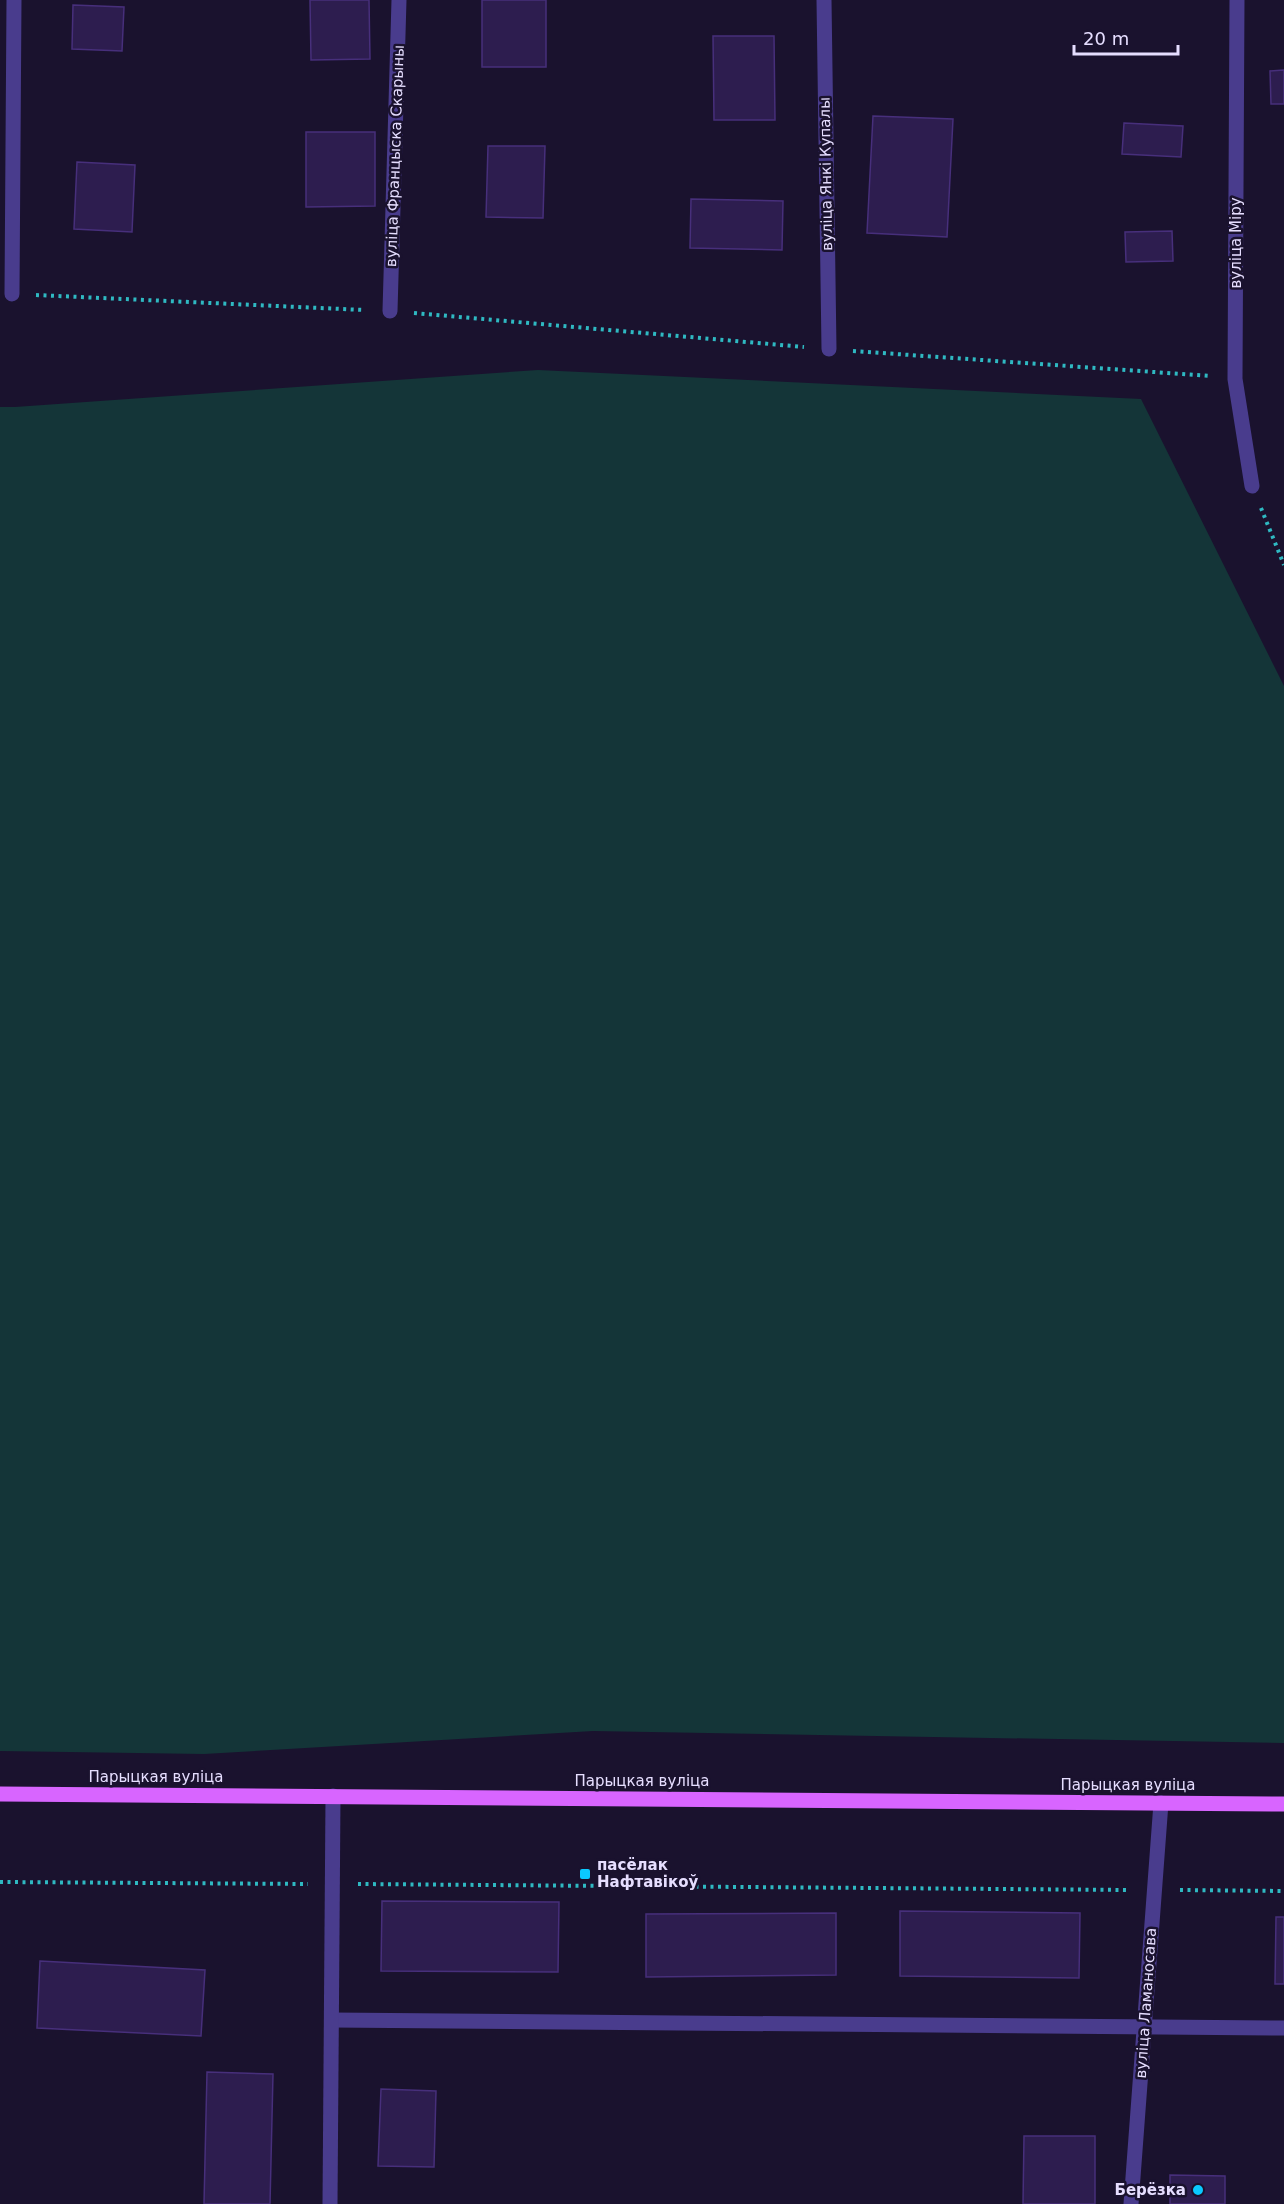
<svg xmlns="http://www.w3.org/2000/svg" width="1284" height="2204" font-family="'DejaVu Sans',sans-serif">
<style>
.green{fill:#143538}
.building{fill:#2d1d4f;stroke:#472f7b;stroke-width:1.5}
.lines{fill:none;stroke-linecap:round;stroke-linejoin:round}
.path{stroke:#2fb9c2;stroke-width:4;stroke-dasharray:3 4.5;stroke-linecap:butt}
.minor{stroke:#493c8d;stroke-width:15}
.major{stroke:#d865ff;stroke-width:15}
.poi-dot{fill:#0ac9ff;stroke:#1a122e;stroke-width:2}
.labels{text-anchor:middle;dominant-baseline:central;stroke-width:5;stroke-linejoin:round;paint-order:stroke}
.street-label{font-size:15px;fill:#e6deff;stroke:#1a122e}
.poi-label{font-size:15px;font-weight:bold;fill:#e6deff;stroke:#1a122e;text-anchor:start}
</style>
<rect width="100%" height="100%" fill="#1a122e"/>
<path class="green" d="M538,370L1141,399L1284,686V1743L593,1731L204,1754L0,1751V407H15Z"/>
<g class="building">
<path d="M310,0H369L370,59L311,60Z"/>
<rect x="482" y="0" width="64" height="67"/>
<path d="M73,5L124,7L122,51L72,49Z"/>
<path d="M713,36H774L775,120H714Z"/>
<path d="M1284,70V104H1271L1270,71Z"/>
<path d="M873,116L953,119L947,237L867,233Z"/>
<path d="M1124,123L1183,126L1181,157L1122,154Z"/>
<path d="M306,132H375V206L306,207Z"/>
<path d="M488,146H545L543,218L486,217Z"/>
<path d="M77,162L135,165L132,232L74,229Z"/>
<path d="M691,199L783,201L782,250L690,248Z"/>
<path d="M1172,231L1173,261L1126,262L1125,232Z"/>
<path d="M382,1901L559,1902L558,1972L381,1971Z"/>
<path d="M900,1911L1080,1913L1079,1978L900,1976Z"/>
<path d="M836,1913V1975L646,1977V1914Z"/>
<path d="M1276,1917H1284V1984H1275Z"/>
<path d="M40,1961L205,1970L201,2036L37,2028Z"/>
<path d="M207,2072L273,2074L270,2204H204Z"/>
<path d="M381,2089L436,2091L434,2167L378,2166Z"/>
<path d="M1024,2136H1095V2204H1023Z"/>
<path d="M1170,2175L1225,2176V2204H1170Z"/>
</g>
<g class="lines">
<g class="path">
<path d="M36,295L364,310"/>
<path d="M414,313L804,347"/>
<path d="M853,351L1211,376"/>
<path d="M1261,508L1284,565"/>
<path d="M0,1882L308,1884"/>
<path d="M358,1884L1130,1890"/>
<path d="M1180,1890L1284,1891"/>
</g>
<g class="minor">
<path d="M824,0L829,349"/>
<path d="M1237,0L1235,379L1252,486"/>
<path d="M12,294L14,0"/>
<path d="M390,311L399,0"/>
<path d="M332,2020L1284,2028"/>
<path d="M330,2204L333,1796"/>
<path d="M1131,2204L1161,1803"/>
</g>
<path class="major" d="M0,1794L1284,1804"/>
</g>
<g class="poi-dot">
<rect x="579" y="1868" width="12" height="12" rx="3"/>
<circle cx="1198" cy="2190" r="6"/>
</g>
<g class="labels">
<g class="street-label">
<text transform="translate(395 156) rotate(-88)">вуліца Францыска Скарыны</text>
<text transform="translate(826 174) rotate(-91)">вуліца Янкі Купалы</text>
<text transform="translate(1236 243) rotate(-90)">вуліца Міру</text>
<text x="156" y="1777">Парыцкая вуліца</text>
<text x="642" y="1781">Парыцкая вуліца</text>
<text x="1128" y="1785">Парыцкая вуліца</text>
<text transform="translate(1146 2003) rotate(-86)">вуліца Ламаносава</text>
</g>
<g class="poi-label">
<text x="597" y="1865">пасёлак<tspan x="597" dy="17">Нафтавікоў</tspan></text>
<text x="1186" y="2190" text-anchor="end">Берёзка</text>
</g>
</g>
<path d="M1074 45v9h104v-9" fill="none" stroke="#e6deff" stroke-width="3"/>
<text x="1083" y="45" font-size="18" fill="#e6deff" stroke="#1a122e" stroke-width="4.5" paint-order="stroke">20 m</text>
</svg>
